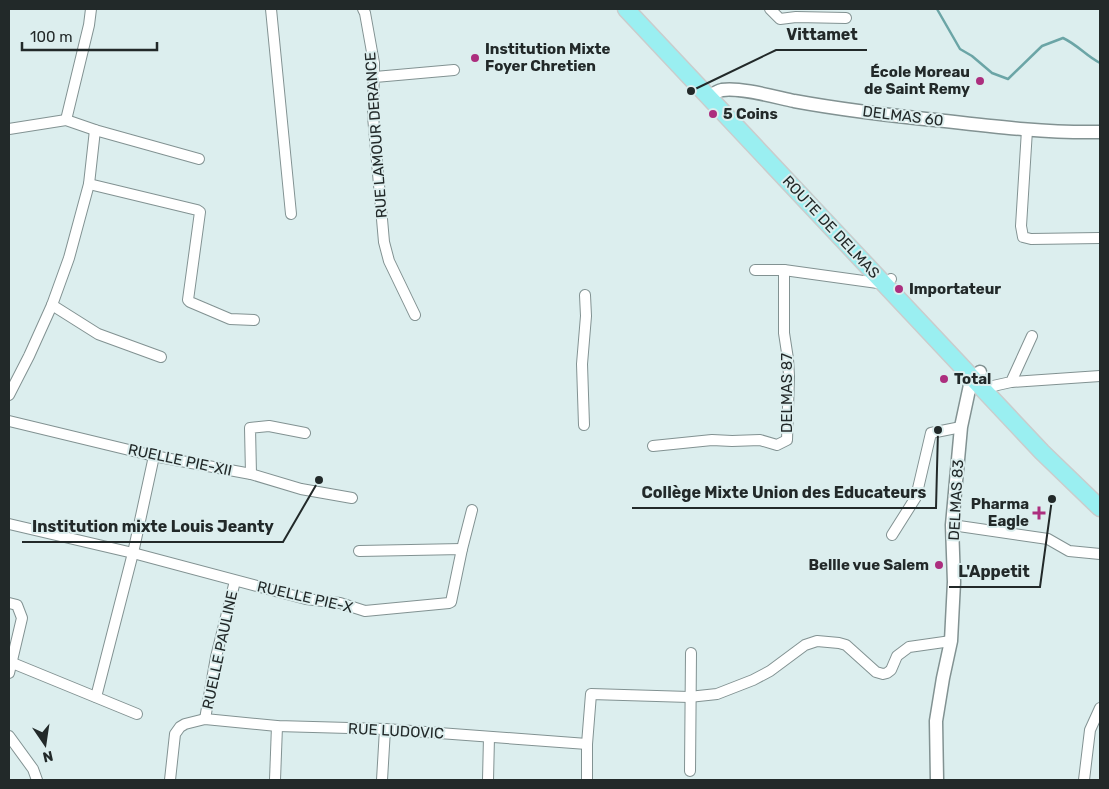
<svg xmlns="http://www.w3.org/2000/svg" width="1109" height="789" font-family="Rubik,sans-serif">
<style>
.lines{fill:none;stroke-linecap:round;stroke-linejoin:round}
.stream{stroke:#6ba5a6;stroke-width:2.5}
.minor-casing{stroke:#829292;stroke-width:12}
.tertiary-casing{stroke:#829292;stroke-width:15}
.primary-casing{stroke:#cacccc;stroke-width:19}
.minor{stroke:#fff;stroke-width:10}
.tertiary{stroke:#fff;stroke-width:12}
.primary{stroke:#9aeff1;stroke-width:16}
.poi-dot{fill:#ac2e7e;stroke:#dceeee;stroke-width:2}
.labels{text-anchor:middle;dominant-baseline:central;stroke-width:4;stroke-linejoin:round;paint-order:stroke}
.poi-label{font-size:15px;font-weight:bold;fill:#222929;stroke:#dceeee;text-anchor:start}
.street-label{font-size:15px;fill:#222929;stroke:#dceeee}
.leader{fill:none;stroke:#222929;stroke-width:2}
.callout-dot{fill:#222929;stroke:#dceeee;stroke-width:2}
.callout-label{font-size:16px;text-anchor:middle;font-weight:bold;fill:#222929;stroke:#dceeee;stroke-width:4;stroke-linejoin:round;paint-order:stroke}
</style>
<rect width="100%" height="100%" fill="#dceeee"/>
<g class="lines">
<path class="stream" d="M937,9L960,49L972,56L992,73L1008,79L1042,46L1063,38C1078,45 1086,56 1100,63"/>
<defs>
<g id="minor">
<path d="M271,9L291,214"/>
<path d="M363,9L365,13L374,63L373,116L384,242L389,261L415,315"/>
<path d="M770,9L780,19L796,17L846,18"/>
<path d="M375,77L454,70"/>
<path d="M66,120L89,25L91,9"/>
<path d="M9,129L66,120L95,130L199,159"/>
<path d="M1027,130L1021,226L1023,237L1031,239L1100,238"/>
<path d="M89,184L197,210L200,212L188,300L190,302L230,319L254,320"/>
<path d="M755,270H784L885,284L891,279"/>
<path d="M52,305L98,334L161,357"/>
<path d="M1011,382L1100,376"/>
<path d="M993,386L1011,382L1032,336"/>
<path d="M9,395L29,356L52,305L69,258L89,184L95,130"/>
<path d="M9,421L154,456L251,474L301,489L352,498"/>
<path d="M584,425L582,364L586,316L585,295"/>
<path d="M653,446L712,440L732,441L760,440L777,445L787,440L789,376L788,359L784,333V270"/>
<path d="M251,474L250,428L269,426L305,433"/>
<path d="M9,524L133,553L306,599L340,603L365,611L449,603L451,602L462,549L359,551"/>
<path d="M952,525L1048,539L1069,551L1100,554"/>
<path d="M892,535L916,497L931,433L961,427"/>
<path d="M462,549L472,510"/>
<path d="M9,603L17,605L22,618L9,673"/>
<path d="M10,662L137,714"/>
<path d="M96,697L133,553L154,456"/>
<path d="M205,719L216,657L235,581"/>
<path d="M9,736L33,769L37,780"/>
<path d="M690,771L691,653"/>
<path d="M170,780L175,734L180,727L185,724L205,719L277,726L385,729L587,744"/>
<path d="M275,780L277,726"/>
<path d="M382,780L385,729"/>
<path d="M488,780L489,737"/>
<path d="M587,780V744L591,694L689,697L717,694L753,680L770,671L805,645L817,641L839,643L846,645L876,672L883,674L887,673L891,670L897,656L909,647L951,641"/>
<path d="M1084,780L1090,730L1100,708"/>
</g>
<g id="tertiary">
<path d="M709,97C713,94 717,91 722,90C740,87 775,97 794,101C843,110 894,116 945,121C997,127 1048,133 1100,132"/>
<path d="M937,780L936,721L943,678L951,641L954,582L952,525L961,427L970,385L980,372"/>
</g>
<path id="primary" d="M626,9L1042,452L1100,508"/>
</defs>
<use href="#minor" class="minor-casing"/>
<use href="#tertiary" class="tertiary-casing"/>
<use href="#primary" class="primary-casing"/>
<use href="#minor" class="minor"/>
<use href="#tertiary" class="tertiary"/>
<use href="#primary" class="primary"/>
</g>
<g class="poi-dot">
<circle cx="475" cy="58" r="5"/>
<circle cx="980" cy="81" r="5"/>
<circle cx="713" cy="114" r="5"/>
<circle cx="899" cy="289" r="5"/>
<circle cx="944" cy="379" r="5"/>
<path d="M1036.5 505.5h5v5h5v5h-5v5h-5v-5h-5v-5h5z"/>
<circle cx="939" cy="565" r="5"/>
</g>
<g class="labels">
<g class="poi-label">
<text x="485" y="49">Institution Mixte<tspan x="485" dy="17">Foyer Chretien</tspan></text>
<text x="970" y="72" text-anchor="end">École Moreau<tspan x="970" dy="17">de Saint Remy</tspan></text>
<text x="723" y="114">5 Coins</text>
<text x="909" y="289">Importateur</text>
<text x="954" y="379">Total</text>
<text x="1029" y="504" text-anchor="end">Pharma<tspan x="1029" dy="17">Eagle</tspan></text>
<text x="929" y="565" text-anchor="end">Bellle vue Salem</text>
</g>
<g class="street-label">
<text transform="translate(903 116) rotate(7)">DELMAS 60</text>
<text transform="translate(376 135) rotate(-94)">RUE LAMOUR DERANCE</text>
<text transform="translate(831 227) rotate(47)">ROUTE DE DELMAS</text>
<text transform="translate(787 393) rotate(-90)">DELMAS 87</text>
<text transform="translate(180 460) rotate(12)">RUELLE PIE-XII</text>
<text transform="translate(956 500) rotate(-87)">DELMAS 83</text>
<text transform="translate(305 597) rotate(13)">RUELLE PIE-X</text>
<text transform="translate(220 650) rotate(-78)">RUELLE PAULINE</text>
<text transform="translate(396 731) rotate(3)">RUE LUDOVIC</text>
</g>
</g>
<path class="leader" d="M691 91L776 50H867M938 430L936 508H632M319 480L283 542H22M1052 499L1040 587H949"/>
<g class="callout-dot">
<circle cx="691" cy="91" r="5"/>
<circle cx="938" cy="430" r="5"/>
<circle cx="319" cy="480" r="5"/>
<circle cx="1052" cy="499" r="5"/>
</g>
<g class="callout-label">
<text x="822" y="40">Vittamet</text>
<text x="784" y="498">Collège Mixte Union des Educateurs</text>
<text x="153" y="532">Institution mixte Louis Jeanty</text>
<text x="994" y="577">L'Appetit</text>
</g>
<rect width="1109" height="789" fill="none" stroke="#222929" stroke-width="20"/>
<g transform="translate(45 744) rotate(167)" stroke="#dceeee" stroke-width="4" paint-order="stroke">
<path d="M0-4L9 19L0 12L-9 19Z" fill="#222929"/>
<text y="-8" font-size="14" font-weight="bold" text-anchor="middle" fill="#222929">N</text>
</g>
<path d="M22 42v8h135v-8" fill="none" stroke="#222929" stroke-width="2.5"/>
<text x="30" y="42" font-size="15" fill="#222929" stroke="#dceeee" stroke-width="4" paint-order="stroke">100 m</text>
</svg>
